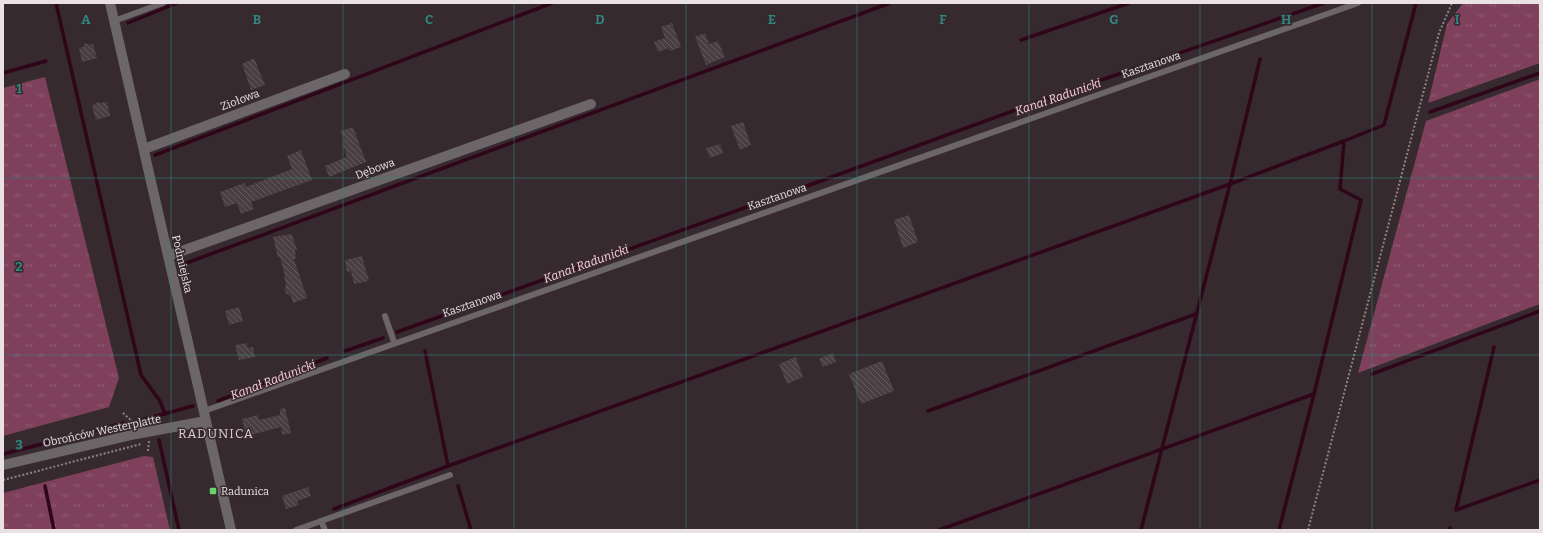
<svg xmlns="http://www.w3.org/2000/svg" width="1543" height="533" font-family="Bitter,serif">
<style>
.grass{fill:url(#grass-tufts)}
.lines{fill:none;stroke-linecap:round;stroke-linejoin:round}
.stream{stroke:#2f051a;stroke-width:3.5}
.building{fill:url(#building-back-hatch)}
.path{stroke:#8e8487;stroke-width:2;stroke-dasharray:2 2;stroke-linecap:butt}
.service{stroke:#6c6668;stroke-width:6}
.minor{stroke:#6c6668;stroke-width:10}
.tertiary{stroke:#6c6668;stroke-width:10}
.grid{fill:none;stroke:#308680;stroke-width:1;stroke-opacity:0.55}
.poi-dot{fill:#66d466;stroke:#362a2e;stroke-width:1.5}
.labels{text-anchor:middle;dominant-baseline:central;stroke-width:3;stroke-linejoin:round;paint-order:stroke}
.street-label{font-size:11px;fill:#e9e1e3;stroke:#362a2e}
.poi-label{font-size:11px;fill:#e9e1e3;stroke:#362a2e;text-anchor:start}
.water-label{font-size:12px;font-style:italic;fill:#fecee0;stroke:#362a2e}
.quarter-label{font-size:13px;letter-spacing:1px;fill:#dacad0;stroke:#362a2e}
.grid-label{font-size:13px;text-anchor:middle;font-weight:bold;fill:#308680;stroke:#362a2e;stroke-width:3;stroke-linejoin:round;paint-order:stroke}
</style>
<defs>
<pattern id="grass-tufts" width="24" height="20" patternUnits="userSpaceOnUse"><rect width="24" height="20" fill="#7e405b"/><path d="M3 7l-1-3M5 7V3M7 7l1-3M15 17l-1-3M17 17v-4M19 17l1-3" fill="none" stroke="#905b72"/></pattern>
<pattern id="building-back-hatch" width="6" height="6" patternUnits="userSpaceOnUse"><rect width="6" height="6" fill="#4b3e43"/><path d="M-1 5l2 2M0 0l6 6M5-1l2 2" fill="none" stroke="#655a5e"/></pattern>
</defs>
<rect width="100%" height="100%" fill="#362a2e"/>
<g class="grass">
<path d="M1463,3H1540V63L1428,103L1447,24Z"/>
<path d="M45,77L119,378L109,407L3,436V88Z"/>
<path d="M1540,79V304L1358,373L1426,121Z"/>
<path d="M144,456L153,457L170,530H3V493Z"/>
</g>
<g class="lines">
<g class="stream">
<path d="M56,3L141,375L160,401L165,414"/>
<path d="M128,23L177,3"/>
<path d="M1021,40L1129,3"/>
<path d="M3,73L46,61"/>
<path d="M1430,112L1540,73"/>
<path d="M155,155L552,3"/>
<path d="M793,191L1035,103L1324,3"/>
<path d="M181,265L890,3"/>
<path d="M397,332L775,197"/>
<path d="M1494,347L1456,510L1540,480"/>
<path d="M345,351L383,338"/>
<path d="M425,351L448,466"/>
<path d="M1372,374L1540,311"/>
<path d="M1314,394L1361,200L1340,189L1344,141L1384,125L1416,3"/>
<path d="M218,401L327,358"/>
<path d="M928,411L1196,314"/>
<path d="M138,421L193,406"/>
<path d="M159,440L179,530"/>
<path d="M3,454L124,423"/>
<path d="M45,486L54,530"/>
<path d="M458,486L471,530"/>
<path d="M334,509L448,466L1230,184L1344,141"/>
<path d="M939,530L1314,394L1279,530"/>
<path d="M1141,530L1230,184L1260,59"/>
<path d="M1449,530L1450,528"/>
</g>
</g>
<g class="building">
<path d="M672,23L681,47L670,51L669,48L658,52L654,42L665,38L661,27Z"/>
<path d="M705,33L709,44L718,41L725,57L706,65L695,37Z"/>
<path d="M85,43L88,45L93,44L97,58L82,62L79,48L83,47Z"/>
<path d="M254,58L265,85L251,90L242,64Z"/>
<path d="M98,102L101,103L107,102L110,116L96,120L92,106Z"/>
<path d="M743,122L751,145L740,150L731,126Z"/>
<path d="M353,127L366,162L329,177L325,166L347,157L342,141H344L341,131Z"/>
<path d="M720,144L723,153L710,158L706,148Z"/>
<path d="M301,150L312,180L251,202L254,209L241,214L237,203L225,207L220,192L244,183L246,187L292,169L287,156Z"/>
<path d="M909,215L918,242L903,248L894,220Z"/>
<path d="M292,234L297,250H295L296,259H294L307,298L293,303L291,296L286,293L285,289L286,283L284,277L285,276L280,257H278L273,237Z"/>
<path d="M362,256L369,281L354,284L351,271L347,272L345,260Z"/>
<path d="M239,307L243,321L229,325L225,311Z"/>
<path d="M247,343L248,348L253,347L255,357L239,360L235,345Z"/>
<path d="M833,353L836,362L823,367L819,359Z"/>
<path d="M796,357L803,377L787,384L779,364Z"/>
<path d="M882,361L894,391L861,404L849,374Z"/>
<path d="M285,408L291,433L282,435L281,427L246,436L242,419L258,415L259,420L280,415V409Z"/>
<path d="M308,487L311,496L297,501L299,505L286,509L282,496Z"/>
</g>
<g class="lines">
<g class="path">
<path d="M123,413L133,422L134,425"/>
<path d="M148,451L149,441"/>
<path d="M3,480L141,444"/>
<path d="M1308,530L1439,33L1452,3"/>
</g>
<g class="service">
<path d="M114,21L163,3"/>
<path d="M385,316L394,342"/>
<path d="M204,411L1358,3"/>
<path d="M321,521L325,530"/>
<path d="M296,530L450,475"/>
</g>
<g class="minor">
<path d="M110,3L206,421"/>
<path d="M144,149L345,74"/>
<path d="M168,256L591,104"/>
</g>
<path class="tertiary" d="M3,465L136,434L206,421L231,530"/>
</g>
<path class="grid" d="M171,3V530M343,3V530M514,3V530M686,3V530M857,3V530M1029,3V530M1200,3V530M1372,3V530M3,178H1540M3,355H1540"/>
<rect class="poi-dot" x="209" y="487" width="8" height="8" rx="2"/>
<g class="labels">
<g class="street-label">
<text transform="translate(1151 65) rotate(-19)">Kasztanowa</text>
<text transform="translate(240 100) rotate(-21)">Ziołowa</text>
<text transform="translate(375 169) rotate(-20)">Dębowa</text>
<text transform="translate(777 197) rotate(-19)">Kasztanowa</text>
<text transform="translate(182 264) rotate(77)">Podmiejska</text>
<text transform="translate(472 304) rotate(-19)">Kasztanowa</text>
<text transform="translate(102 431) rotate(-12)">Obrońców Westerplatte</text>
</g>
<g class="poi-label">
<text x="221" y="491">Radunica</text>
</g>
<g class="water-label">
<text transform="translate(1058 97) rotate(-19)">Kanał Radunicki</text>
<text transform="translate(586 264) rotate(-20)">Kanał Radunicki</text>
<text transform="translate(273 380) rotate(-21)">Kanał Radunicki</text>
</g>
<g class="quarter-label">
<text x="216" y="433">RADUNICA</text>
</g>
</g>
<g class="grid-label">
<text x="86" y="24">A</text>
<text x="257" y="24">B</text>
<text x="429" y="24">C</text>
<text x="600" y="24">D</text>
<text x="772" y="24">E</text>
<text x="943" y="24">F</text>
<text x="1114" y="24">G</text>
<text x="1286" y="24">H</text>
<text x="1457" y="24">I</text>
<text x="19" y="93">1</text>
<text x="19" y="271">2</text>
<text x="19" y="449">3</text>
</g>
<rect width="1543" height="533" fill="none" stroke="#e9e1e3" stroke-width="8"/>
</svg>
